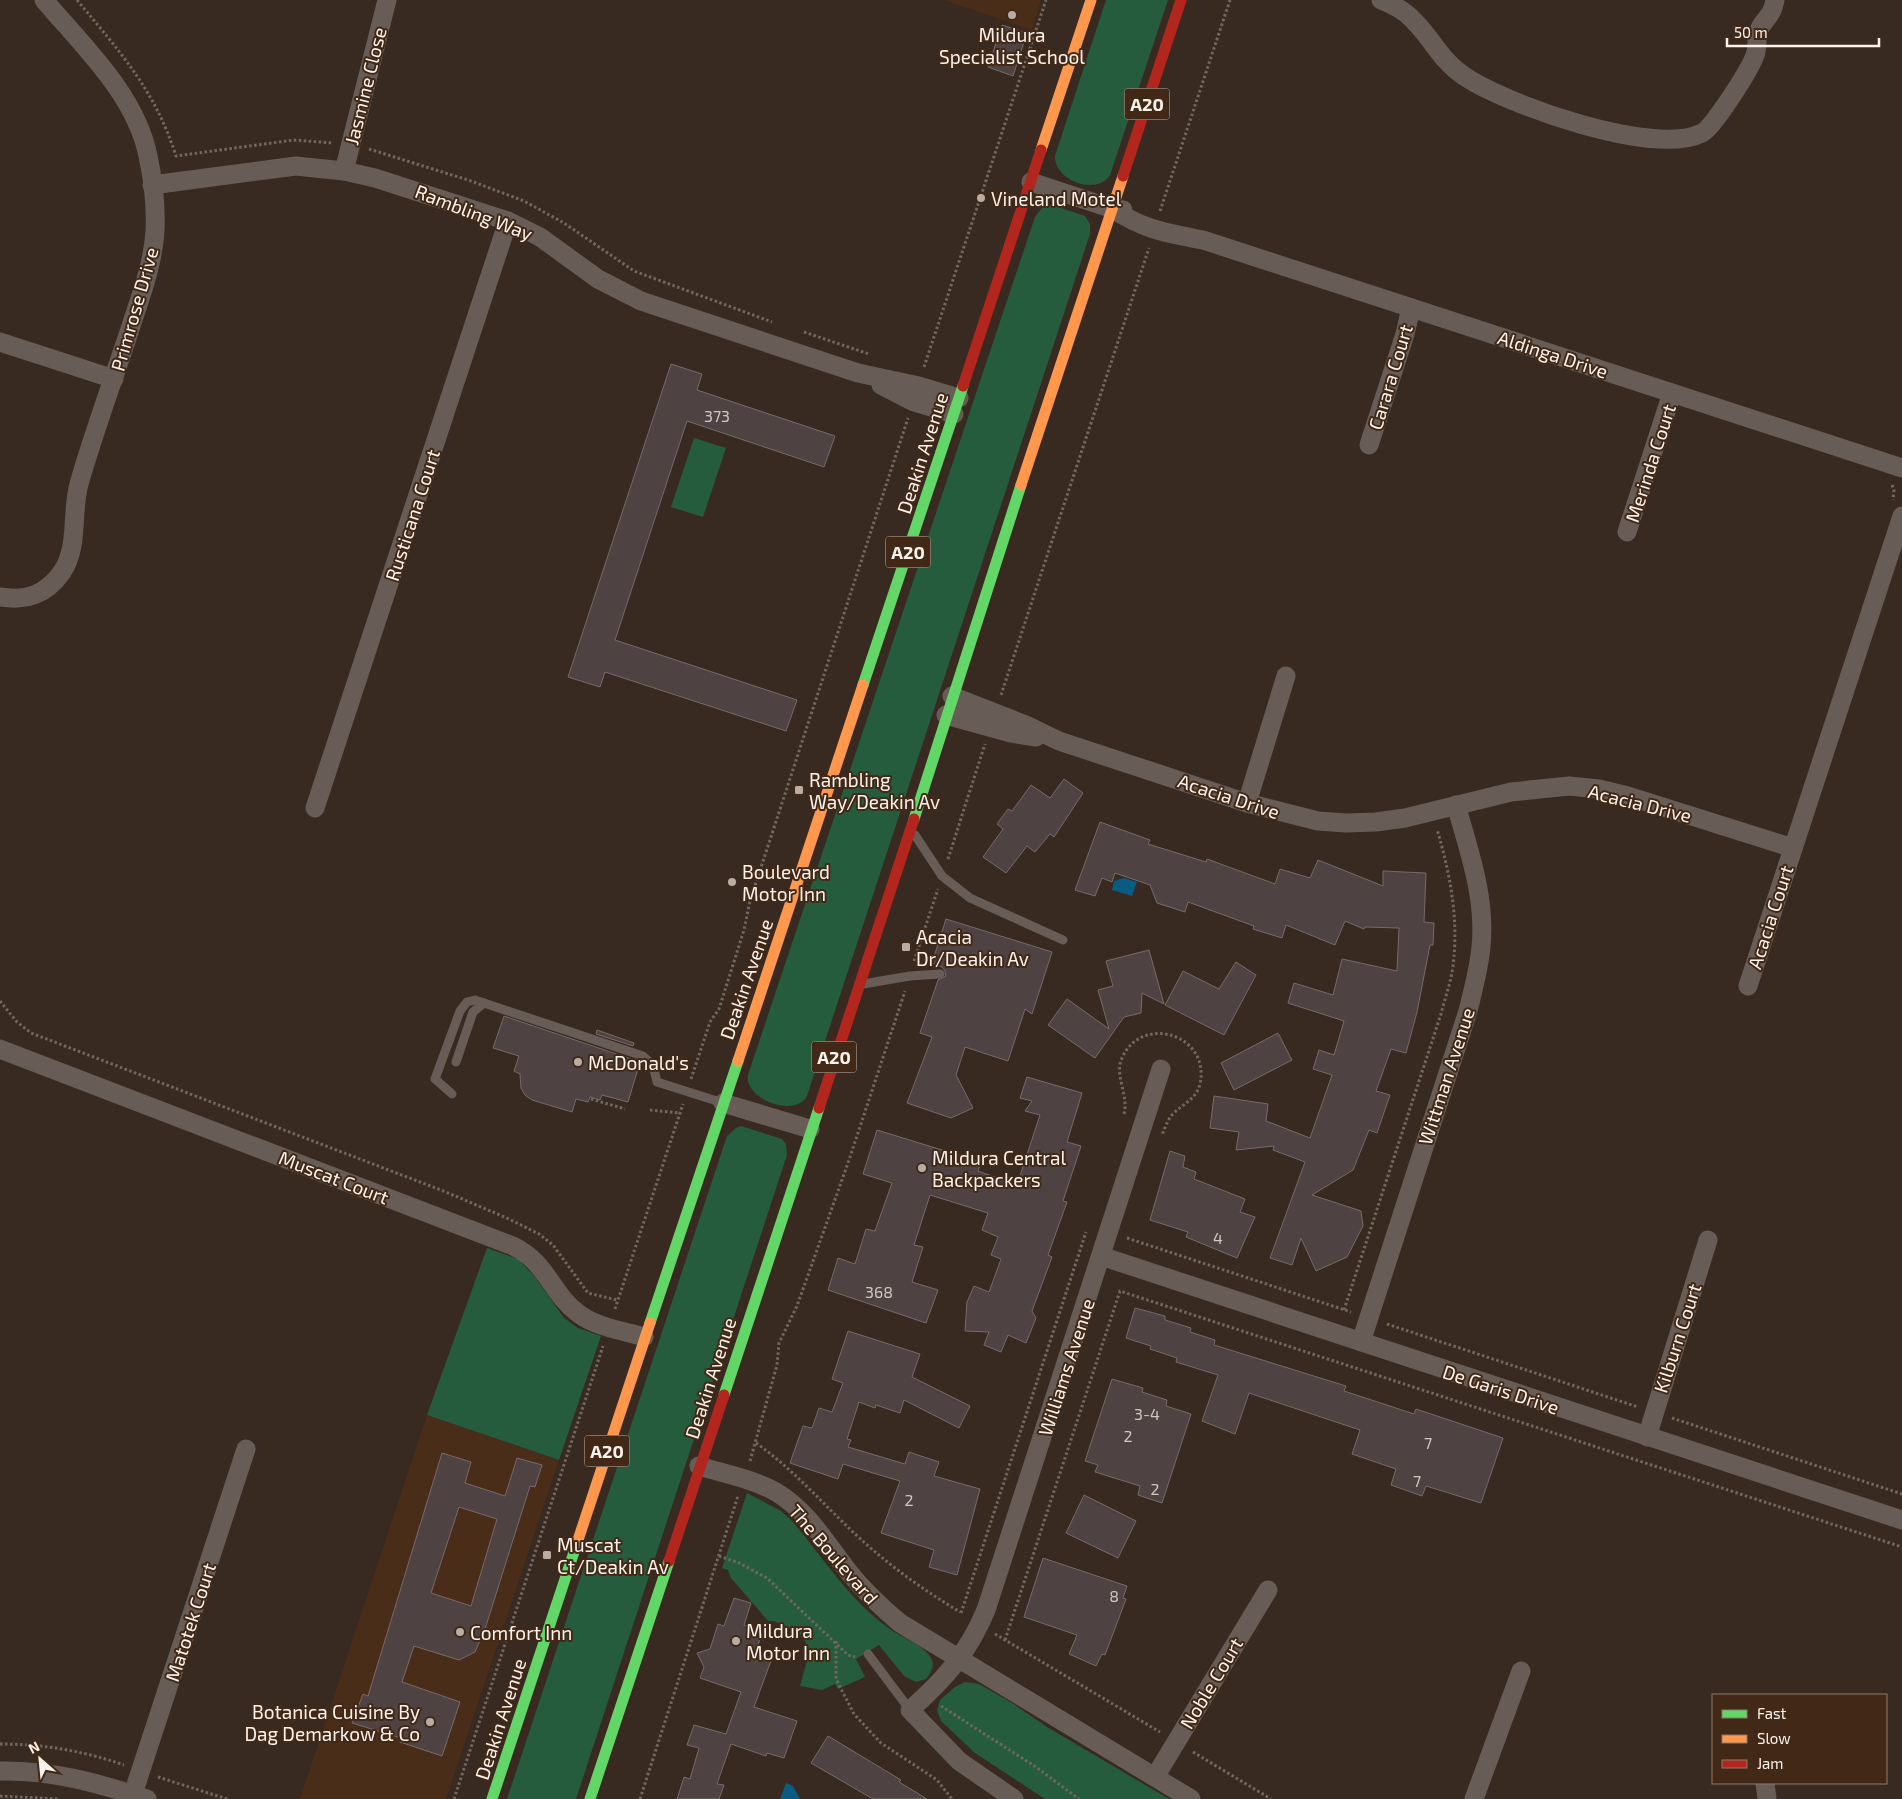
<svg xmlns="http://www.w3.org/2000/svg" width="1902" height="1799" font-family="'Exo 2',sans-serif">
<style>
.built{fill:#492d18}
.green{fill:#265c3e}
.water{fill:#0a5b81}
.building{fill:#4e4242;stroke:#776a6b;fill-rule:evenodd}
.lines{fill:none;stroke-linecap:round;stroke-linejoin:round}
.path{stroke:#716761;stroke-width:3;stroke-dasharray:2.5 2.5;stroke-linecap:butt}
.lane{stroke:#675d56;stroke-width:9}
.street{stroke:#675d56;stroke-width:19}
.fast{stroke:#63d668;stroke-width:11}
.slow{stroke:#ff974d;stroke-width:11}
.jam{stroke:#b3261e;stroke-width:11}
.poi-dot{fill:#b8ada5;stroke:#422917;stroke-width:2}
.labels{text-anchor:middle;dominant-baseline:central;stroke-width:4;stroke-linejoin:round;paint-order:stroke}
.number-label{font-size:16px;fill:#d1c7c2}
.shield{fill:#422917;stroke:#c5b6ac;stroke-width:1}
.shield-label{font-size:18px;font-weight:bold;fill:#fdf3ec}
.poi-label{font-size:19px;fill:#fdf3ec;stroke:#422917;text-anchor:start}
.street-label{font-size:19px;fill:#fdf3ec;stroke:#422917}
</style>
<rect width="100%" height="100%" fill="#382a21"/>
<g class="built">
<path d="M944,0H1041L1032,30Z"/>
<path d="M427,1415L559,1460L446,1799H300Z"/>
</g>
<g class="green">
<path d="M1106,0H1168L1110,175C1097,196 1054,181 1055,156Z"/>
<path d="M1052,205L1085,216L1090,224V234L807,1096C796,1118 744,1100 748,1075L1035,217L1042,208Z"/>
<path d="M694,438L726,448L703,517L671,507Z"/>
<path d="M741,1126L782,1139L786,1144L787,1155L576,1799H507L727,1136L736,1128Z"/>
<path d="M487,1248L518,1259L535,1277L564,1318L578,1328L601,1336L559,1460L427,1415Z"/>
<path d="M747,1493L781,1511L793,1522C824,1559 850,1601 890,1629C902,1638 924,1645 931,1658C935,1666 931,1673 926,1679L916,1682L904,1676L879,1645L856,1659L865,1677L838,1689L835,1684L822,1690L800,1686L810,1650L802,1636L796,1631L774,1621H768L731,1578L728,1570L722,1568Z"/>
<path d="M965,1682L979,1684L1012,1703L1047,1727L1169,1799H1045L975,1753L941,1721L937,1710L940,1700L955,1687Z"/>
</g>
<g class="water">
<path d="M1124,878L1137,882L1132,896L1112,890L1114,881Z"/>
<path d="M786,1783L793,1786L800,1799H780Z"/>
</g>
<g class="building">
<path d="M1002,25L1027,33L1013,76L988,67Z"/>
<path d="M671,364L702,374L697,390L835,436L824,467L687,421L615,640L797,700L786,731L605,672L600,687L568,677Z"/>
<path d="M1064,779L1083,793L1054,837L1050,834L1035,852L1027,846L1006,873L983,857L1003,829L997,824L1008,809L1012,811L1031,785L1050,798Z"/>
<path d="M1100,822L1150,840L1148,844L1206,862L1207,859L1275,884L1280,869L1310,878L1318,860L1383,886V871L1426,873L1424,922L1434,923L1433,945H1430L1417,1012L1406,1053L1391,1049L1376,1091L1390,1095L1377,1133L1369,1130L1353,1170L1312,1195L1361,1211L1363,1226L1347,1257L1316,1271L1301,1238L1292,1265L1270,1258L1305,1162L1273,1150L1274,1146L1236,1150L1239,1132L1210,1128L1214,1096L1268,1104L1266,1121L1310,1138L1332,1075L1313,1069L1319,1050L1334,1055L1344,1021L1288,1003L1294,983L1333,995L1342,959L1397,971L1399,928L1365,927L1364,929L1345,921L1335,945L1286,925L1282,938L1253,929L1254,926L1188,902L1185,912L1157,903L1150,885L1115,873L1112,882L1102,878L1095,896L1075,890Z"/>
<path d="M946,919L1052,952L1032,1014L1025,1009L1008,1061L965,1047L956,1075L973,1108L951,1118L907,1103L932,1037L920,1033L938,980L946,976L945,971L942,967L932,963Z"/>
<path d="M1149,950L1164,1004L1142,993L1141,1013L1124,1017L1095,1058L1048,1025L1067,999L1109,1029L1098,990L1113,986L1106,961Z"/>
<path d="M1236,962L1256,975L1224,1035L1165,1005L1183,971L1219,989Z"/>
<path d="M504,1016L640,1062L628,1102L602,1095L600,1100L590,1097L588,1102L576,1099L572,1112L532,1100L525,1095L521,1088L520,1074L514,1071L519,1056L493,1048Z"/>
<path d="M597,1030L634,1043L633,1046L596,1034Z"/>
<path d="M1278,1033L1292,1060L1234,1090L1221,1063Z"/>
<path d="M1027,1077L1082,1093L1067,1142L1081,1146L1063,1201L1067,1202L1048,1255L1052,1257L1032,1311L1036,1318L1026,1343L1008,1335L1001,1352L984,1345L989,1332L965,1331L967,1302L974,1286L989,1292L1001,1259L991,1255L998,1237L982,1230L988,1213L930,1195L914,1245L923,1247L912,1282L938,1290L926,1323L828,1290L838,1258L855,1264L866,1229L875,1231L892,1183L863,1174L877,1130L981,1162L978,1171L1017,1185L1040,1115L1025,1111L1032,1101L1020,1098Z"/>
<path d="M1170,1151L1185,1156L1183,1167L1196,1172L1194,1179L1245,1199L1240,1212L1255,1217L1237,1258L1186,1237L1188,1232L1150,1220Z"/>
<path d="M1135,1308L1165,1316V1320L1191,1328L1190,1332L1215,1340L1214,1345L1346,1386L1344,1391L1414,1414L1416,1409L1503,1438L1481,1503L1426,1486L1422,1496L1391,1485L1396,1469L1352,1454L1360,1430L1249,1393L1235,1434L1202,1421L1218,1375L1176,1362L1177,1358L1150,1349L1151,1346L1126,1338Z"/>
<path d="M848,1331L920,1354L912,1377L970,1406L959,1428L904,1400L900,1413L876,1405L875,1408L859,1402L847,1439L851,1440L848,1447L905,1464L909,1452L939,1462L934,1476L980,1489L957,1575L929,1567L934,1550L881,1533L900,1481L843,1464L838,1479L790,1463L803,1426L812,1428L819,1408L832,1412L843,1383L832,1379Z"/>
<path d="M1112,1379L1143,1388L1142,1392L1167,1400L1166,1406L1191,1414L1162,1503L1138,1495L1140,1486L1095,1472L1098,1465L1085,1461Z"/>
<path d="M442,1453L471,1462L465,1483L505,1496L517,1458L542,1465L535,1487L530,1486L485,1629L475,1652L459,1660L414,1646L402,1682L460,1702L442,1756L400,1742L401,1738L352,1723L363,1694L368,1696ZM459,1507L497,1519L471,1606L431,1593Z"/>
<path d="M1084,1495L1136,1521L1118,1558L1066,1533Z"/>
<path d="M1043,1558L1127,1586L1123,1598L1126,1599L1105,1655L1102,1654L1096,1666L1069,1654L1077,1635L1024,1617Z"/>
<path d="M734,1598L751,1603L744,1625L763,1631L755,1653L772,1658L754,1707L797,1721L784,1758L767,1753L766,1756L731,1744L717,1784L724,1785L719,1799H677L684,1777L690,1779L699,1748L687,1745L694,1725L726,1734L741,1692L700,1678L704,1667L697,1653L710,1649L718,1624L724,1626Z"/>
<path d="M828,1736L901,1780L899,1782L927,1799H873L811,1763Z"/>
</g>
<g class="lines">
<g class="path">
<path d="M77,0C120,52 155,90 176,156L294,140L333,143"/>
<path d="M369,149L471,181L524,201L564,223L634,271L772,322"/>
<path d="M1160,211L1230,0"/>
<path d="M804,332L869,354"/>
<path d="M924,367L1046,0"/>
<path d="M1892,485L1894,490L1893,500"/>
<path d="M1001,695L1149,248"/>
<path d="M948,859L985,744"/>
<path d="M914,961L938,889"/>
<path d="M0,1001L17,1022L31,1033L446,1192L509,1219L539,1234L553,1245L588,1293L617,1300"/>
<path d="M691,1079L710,1022L719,1009L744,930L750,901L908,418"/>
<path d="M591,1099L625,1109"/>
<path d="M650,1110L680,1113"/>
<path d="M1124,1114C1129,1095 1114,1076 1122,1058C1142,1013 1211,1035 1200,1084C1196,1100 1182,1104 1172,1115C1167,1121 1165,1128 1162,1135"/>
<path d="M1127,1238L1351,1312"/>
<path d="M615,1309L683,1104"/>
<path d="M1344,1310L1441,1014C1445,998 1451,982 1453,966C1459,918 1450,874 1437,829"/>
<path d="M1387,1324L1638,1407"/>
<path d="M1672,1418L1902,1494"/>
<path d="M756,1443C796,1471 828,1510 865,1543C895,1570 927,1592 960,1612"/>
<path d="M750,1461L777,1365L779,1343L797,1306L848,1163L905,991"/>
<path d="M719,1556L739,1563L767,1578L848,1655L855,1657"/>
<path d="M961,1613L1086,1232"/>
<path d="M995,1634L1160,1732"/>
<path d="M1005,1640L1120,1291L1902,1547"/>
<path d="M836,1641V1679L854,1714L881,1743L937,1780L952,1799"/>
<path d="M941,1706L1036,1767L1079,1799"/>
<path d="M0,1744C43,1744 84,1751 124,1765"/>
<path d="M1193,1752L1271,1799"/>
<path d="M158,1777L227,1799"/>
<path d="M0,1796L58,1799"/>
<path d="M454,1799L603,1346"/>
<path d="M640,1799L738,1496"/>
</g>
<g class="lane">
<path d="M915,835L942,876L970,898L1063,940"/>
<path d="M863,984L910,976L940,974"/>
<path d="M456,1062L473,1012L484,1003"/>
<path d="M452,1094L435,1079L460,1011L467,1002L475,1000L643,1056L653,1065L657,1082L720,1102"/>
<path d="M868,1654L910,1710"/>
</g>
<g class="street">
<path d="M1381,0C1393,5 1404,10 1413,20C1432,38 1440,60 1464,76C1507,105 1654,157 1702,133C1713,128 1751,68 1755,55C1758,48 1756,40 1758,33C1762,19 1772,19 1775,0"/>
<path d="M344,171L387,0"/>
<path d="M1031,182L1113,209L1123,210"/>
<path d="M152,185L296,166L344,171L375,178L508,221L540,237L598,279L641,301L858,373L919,386L959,398"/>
<path d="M1113,209C1144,230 1167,233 1203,240L1902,468"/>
<path d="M0,342L114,379"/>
<path d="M881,385L914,402L954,414"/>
<path d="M1369,445L1405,334L1411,308"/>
<path d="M1627,532L1672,393"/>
<path d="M0,597C26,601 46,595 62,572C79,547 71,513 79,484C94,431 114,378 131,326C141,295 153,264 155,231C156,207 153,179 148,156C136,95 83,46 44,0"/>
<path d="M952,696L1026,725L1059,741L1247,803L1318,821L1346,823L1376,822L1405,818L1511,792L1569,786L1599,789L1628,796L1793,848"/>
<path d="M946,715L1011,733L1036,737"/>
<path d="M1247,803L1286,676"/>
<path d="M315,808L508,221"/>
<path d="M1748,986L1902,516"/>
<path d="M0,1049L513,1246C548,1263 551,1294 579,1314C596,1327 624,1331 644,1337"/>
<path d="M723,1103L810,1129"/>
<path d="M1101,1256L1902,1520"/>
<path d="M1361,1342L1468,1011C1473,990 1479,969 1481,947C1486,898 1469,851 1456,805"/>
<path d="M1647,1437L1708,1240"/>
<path d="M699,1466C725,1474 753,1479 776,1492C808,1511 826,1543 848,1571C864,1591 881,1607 900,1623L1191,1799"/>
<path d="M0,1771C52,1770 98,1783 147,1799"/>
<path d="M1155,1777L1268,1590"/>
<path d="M1765,1783L1767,1799"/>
<path d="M133,1794L246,1449"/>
<path d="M1014,1799L959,1761L910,1710C945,1679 968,1653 986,1610L1161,1069"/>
<path d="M1474,1799L1521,1671"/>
</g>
<g class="fast">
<path d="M863,685L963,386"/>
<path d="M914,819L1021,485"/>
<path d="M650,1323L738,1061"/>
<path d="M724,1395L819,1108"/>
<path d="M492,1799L577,1543"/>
<path d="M590,1799L669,1561"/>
</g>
<g class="slow">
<path d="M1041,150L1091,0"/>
<path d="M1021,485L1123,176"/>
<path d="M738,1061L863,685"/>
<path d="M577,1543L650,1323"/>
</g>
<g class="jam">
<path d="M1123,176L1181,0"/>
<path d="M963,386L1041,150"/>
<path d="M819,1108L914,819"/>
<path d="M669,1561L724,1395"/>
</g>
</g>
<g class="poi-dot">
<circle cx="1012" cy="15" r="5"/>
<circle cx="981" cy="198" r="5"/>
<rect x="794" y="785" width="10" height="10" rx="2.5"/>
<circle cx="732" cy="882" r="5"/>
<rect x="901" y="942" width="10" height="10" rx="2.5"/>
<circle cx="578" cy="1062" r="5"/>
<circle cx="922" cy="1168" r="5"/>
<rect x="542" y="1550" width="10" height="10" rx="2.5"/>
<circle cx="460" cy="1632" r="5"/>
<circle cx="736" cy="1641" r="5"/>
<circle cx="430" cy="1722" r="5"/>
</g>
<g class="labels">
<g class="number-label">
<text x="717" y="415">373</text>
<text x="1218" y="1237">4</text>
<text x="879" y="1291">368</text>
<text x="1147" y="1413">3-4</text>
<text x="1128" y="1435">2</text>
<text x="1428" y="1442">7</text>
<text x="1417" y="1480">7</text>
<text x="1155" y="1488">2</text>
<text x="909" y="1499">2</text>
<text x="1114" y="1595">8</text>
</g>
<g class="shield">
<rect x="1124.5" y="88.5" width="45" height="31" rx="4"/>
<rect x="885.5" y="536.5" width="45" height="31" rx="4"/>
<rect x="811.5" y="1041.5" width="45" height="31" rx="4"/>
<rect x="584.5" y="1435.5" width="45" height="31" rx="4"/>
</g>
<g class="shield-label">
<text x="1147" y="104">A20</text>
<text x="908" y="552">A20</text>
<text x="834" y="1057">A20</text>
<text x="607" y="1451">A20</text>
</g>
<g class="poi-label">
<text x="1012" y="34" text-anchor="middle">Mildura<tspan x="1012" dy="22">Specialist School</tspan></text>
<text x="991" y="198">Vineland Motel</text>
<text x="809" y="779">Rambling<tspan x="809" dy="22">Way/Deakin Av</tspan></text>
<text x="742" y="871">Boulevard<tspan x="742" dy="22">Motor Inn</tspan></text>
<text x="916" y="936">Acacia<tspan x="916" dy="22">Dr/Deakin Av</tspan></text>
<text x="588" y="1062">McDonald's</text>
<text x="932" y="1157">Mildura Central<tspan x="932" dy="22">Backpackers</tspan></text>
<text x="557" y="1544">Muscat<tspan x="557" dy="22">Ct/Deakin Av</tspan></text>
<text x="746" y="1630">Mildura<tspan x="746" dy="22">Motor Inn</tspan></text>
<text x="470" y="1632">Comfort Inn</text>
<text x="420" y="1711" text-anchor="end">Botanica Cuisine By<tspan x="420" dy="22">Dag Demarkow &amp; Co</tspan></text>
</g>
<g class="street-label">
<text transform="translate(365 86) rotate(-76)">Jasmine Close</text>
<text transform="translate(474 212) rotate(21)">Rambling Way</text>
<text transform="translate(134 309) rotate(-74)">Primrose Drive</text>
<text transform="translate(1553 354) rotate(18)">Aldinga Drive</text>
<text transform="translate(1390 377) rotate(-73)">Carara Court</text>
<text transform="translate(922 453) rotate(-72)">Deakin Avenue</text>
<text transform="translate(1650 463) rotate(-72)">Merinda Court</text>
<text transform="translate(412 515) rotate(-72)">Rusticana Court</text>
<text transform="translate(1229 796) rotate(18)">Acacia Drive</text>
<text transform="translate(1640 803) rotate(14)">Acacia Drive</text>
<text transform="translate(1770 917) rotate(-72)">Acacia Court</text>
<text transform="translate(746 979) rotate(-71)">Deakin Avenue</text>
<text transform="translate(1446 1076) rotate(-72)">Wittman Avenue</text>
<text transform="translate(334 1177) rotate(21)">Muscat Court</text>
<text transform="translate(1677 1338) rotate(-72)">Kilburn Court</text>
<text transform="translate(1066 1367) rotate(-72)">Williams Avenue</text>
<text transform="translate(710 1378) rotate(-72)">Deakin Avenue</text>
<text transform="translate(1501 1389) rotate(18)">De Garis Drive</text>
<text transform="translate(834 1554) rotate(49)">The Boulevard</text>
<text transform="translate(190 1622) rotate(-72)">Matotek Court</text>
<text transform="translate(1211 1683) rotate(-59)">Noble Court</text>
<text transform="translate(500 1719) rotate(-72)">Deakin Avenue</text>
</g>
</g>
<rect x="1712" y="1694" width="175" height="90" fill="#422917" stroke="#8d7a6c"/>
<rect x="1722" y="1710" width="25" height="8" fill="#63d668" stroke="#8d7a6c"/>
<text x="1757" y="1719" font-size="15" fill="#fdf3ec">Fast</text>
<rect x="1722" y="1735" width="25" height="8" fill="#ff974d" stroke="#8d7a6c"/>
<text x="1757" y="1744" font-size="15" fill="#fdf3ec">Slow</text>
<rect x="1722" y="1760" width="25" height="8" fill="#b3261e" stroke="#8d7a6c"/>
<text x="1757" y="1769" font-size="15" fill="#fdf3ec">Jam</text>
<g transform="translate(40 1759) rotate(333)" stroke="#422917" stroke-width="4" paint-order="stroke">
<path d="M0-4L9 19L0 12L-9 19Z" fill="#fdf3ec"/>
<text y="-8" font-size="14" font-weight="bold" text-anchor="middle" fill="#fdf3ec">N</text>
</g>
<path d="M1727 38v8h152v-8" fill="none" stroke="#fdf3ec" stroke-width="2.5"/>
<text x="1734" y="38" font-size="15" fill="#fdf3ec" stroke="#422917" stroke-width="4" paint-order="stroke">50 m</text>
</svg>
